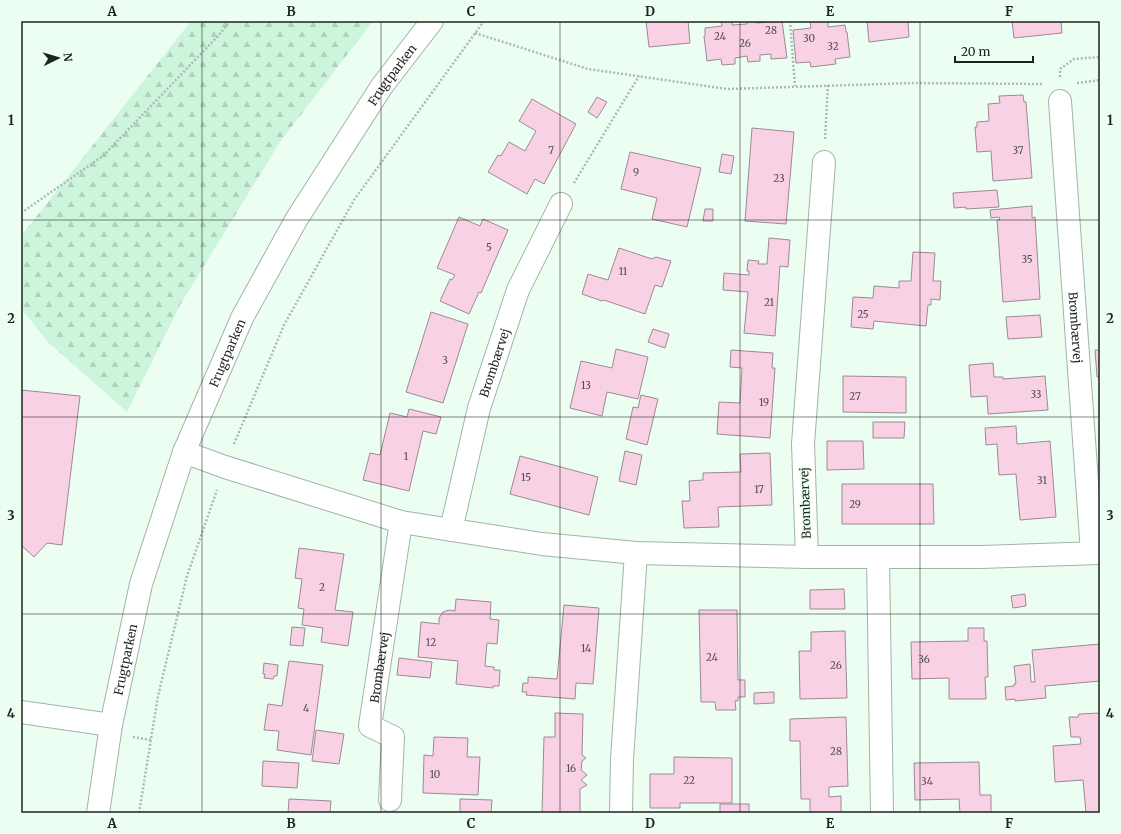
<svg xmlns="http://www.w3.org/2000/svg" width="1121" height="834" font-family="Merriweather,serif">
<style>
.forest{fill:url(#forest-firs)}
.building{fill:#f9d1e5;stroke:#9c8a93}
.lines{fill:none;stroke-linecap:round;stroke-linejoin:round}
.minor-casing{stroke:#a2b3a7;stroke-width:24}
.tertiary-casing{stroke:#a2b3a7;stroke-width:24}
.path{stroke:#acbab1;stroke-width:2.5;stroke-dasharray:2 2;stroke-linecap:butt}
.minor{stroke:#fff;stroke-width:22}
.tertiary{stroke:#fff;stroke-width:22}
.grid{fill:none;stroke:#1d231f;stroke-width:1;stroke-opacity:0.55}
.labels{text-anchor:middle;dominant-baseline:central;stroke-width:3;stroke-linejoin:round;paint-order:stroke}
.number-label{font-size:10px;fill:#544e50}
.street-label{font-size:12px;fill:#1d231f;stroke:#ecfef2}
.neatline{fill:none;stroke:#1d231f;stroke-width:1.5}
.grid-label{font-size:13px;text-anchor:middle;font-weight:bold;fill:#1d231f}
</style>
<defs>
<pattern id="forest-firs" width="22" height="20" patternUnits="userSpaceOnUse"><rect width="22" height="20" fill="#cdf5db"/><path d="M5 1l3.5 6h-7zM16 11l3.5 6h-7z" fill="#b0d2bc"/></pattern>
</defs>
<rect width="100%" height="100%" fill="#ecfef2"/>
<path class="forest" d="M191,21H373L280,142L180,305L127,412L47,341L21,308V236Z"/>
<g class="building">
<path d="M646,21H688L690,43L649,47Z"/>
<path d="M721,21H732V25L747,24V21H757V23L782,21L787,58L771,59V54L760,55V61L748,62L747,56L735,58V64L722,65L721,59L707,61L704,36H705V28L722,26Z"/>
<path d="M810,21H828V27L845,25L846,32H847L850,57L835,59L836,64L811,67L810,62L796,63L793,30L811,28Z"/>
<path d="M867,21H908L909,37L869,42Z"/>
<path d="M1012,21H1061L1062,33L1014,38Z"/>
<path d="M1023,95L1024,102H1026L1032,178L993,181L991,151L977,152L975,127H977V122L989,121L988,104L1000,103L999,96Z"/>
<path d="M597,97L607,102L597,118L588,112Z"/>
<path d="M532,99L576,124L544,184L535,179L527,194L488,172L498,155L501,156L509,142L525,151L536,131L519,121Z"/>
<path d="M752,128L794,132L786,224L745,221Z"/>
<path d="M630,152L701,168L687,227L652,219L657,198L621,189Z"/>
<path d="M722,154L734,156L731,174L719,172Z"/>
<path d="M997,190L999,207L966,209V207L954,208L953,193Z"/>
<path d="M1032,206V218L1035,217L1040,299L1003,302L997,220H1000L999,217L991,218L990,210Z"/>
<path d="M705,209H713V221H703Z"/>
<path d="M459,217L480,226L483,219L508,230L481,293L479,292L469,314L440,301L450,279L452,280L455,275L437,268Z"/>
<path d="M769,238L790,240L788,267L780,266L775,336L744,333L748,292L723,290L724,273L749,275V271H747L748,260L759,261L758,264H767Z"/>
<path d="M619,248L652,259L656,257L671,261L662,287L655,285L645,314L604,300L602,301L582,294L588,274L608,280Z"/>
<path d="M913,252L935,253L933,281H941L940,300L931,299V305H928L926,326L874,321L873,329L851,327L853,297L873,298L874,286L899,288V281H911Z"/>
<path d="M431,312L468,324L443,403L406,392Z"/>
<path d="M1040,315L1042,337L1008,339L1006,317Z"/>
<path d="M653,329L669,334L665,348L648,342Z"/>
<path d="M616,349L648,357L638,399L607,392L602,416L570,408L581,361L612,368Z"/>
<path d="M731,350L773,353L772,368H775L770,438L717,434L719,402L740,403L742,368L730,367Z"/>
<path d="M1095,350H1100V377H1097Z"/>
<path d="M993,363L994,377H1003V379L1045,376L1048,410L988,414L987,396L971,397L969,365Z"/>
<path d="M843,376L906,377V413L843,412Z"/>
<path d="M21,390L80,396L62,545L47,543L34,557L21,545Z"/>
<path d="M641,395L658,399L647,445L626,439L633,407L638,408Z"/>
<path d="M409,409L441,417L436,434L423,431L409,491L363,480L370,453L380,455L390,413L407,417Z"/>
<path d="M873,422H905L904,438H873Z"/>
<path d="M1016,426L1017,444L1050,441L1056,517L1020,520L1016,474L999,475L997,444L986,445L985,428Z"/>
<path d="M827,441H863L864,469L827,470Z"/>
<path d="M625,451L642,455L636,485L619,481Z"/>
<path d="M770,453L772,505L718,507L719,527L684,528L682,501H690L689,481L703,480V473L741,472L740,454Z"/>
<path d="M520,456L598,477L589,515L510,494Z"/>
<path d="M842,484H933L934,524H842Z"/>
<path d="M299,548L344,554L335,610L353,612L348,646L321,642L323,628L302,625L304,609L298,608L302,579L295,578Z"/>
<path d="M844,589L845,609H810V590Z"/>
<path d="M1025,594L1026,606L1013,608L1011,596Z"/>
<path d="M456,599L491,602L490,619L499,620L497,644L487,643L485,666L494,667V670H500L499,686H493V688L456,684L458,661L418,657L421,622L439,624V618L443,612L449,610L455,611Z"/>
<path d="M564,605L599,608L593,684L576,683L575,699L526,695L527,692H522L523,683H528V677L557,679Z"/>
<path d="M699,610H737L738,680H745V697H738V701H735L736,710H716L715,702H701Z"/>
<path d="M292,627L305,628L303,646L290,645Z"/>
<path d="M968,628H984V641H987L988,677H985L986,699H949V678L912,679L911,642L968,641Z"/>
<path d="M845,631L847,698L800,699L799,651H811V632Z"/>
<path d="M1100,644V681L1045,686L1046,698L1015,701V699L1006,700L1005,687L1014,686V684H1016L1014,666L1030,664L1031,682H1035L1032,650Z"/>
<path d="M399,658L432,662L430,678L397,675Z"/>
<path d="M289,661L323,665L311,755L277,750L279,731L264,730L268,704L282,706Z"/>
<path d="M264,663L278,665L277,676H274L273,679L264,678L265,674H263Z"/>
<path d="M774,692V703L754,704V693Z"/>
<path d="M555,713L583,714L582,755L586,758L582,761L581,770L587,775L581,780L587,785L580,789V813H542L544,737H555Z"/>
<path d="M1100,713V812L1086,813L1083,780L1055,782L1053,746L1081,744L1080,737H1071L1069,717H1078L1079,714Z"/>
<path d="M846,717L848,786L829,787V797L841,796V813H810V799H801L800,741H790V719Z"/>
<path d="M316,730L344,734L339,764L312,761Z"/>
<path d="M434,737L468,738L467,757H480L478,795L423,793L424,755L433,756Z"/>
<path d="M674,757L732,758V803H680V808H650V774H674Z"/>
<path d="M263,761L299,763L297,788L262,786Z"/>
<path d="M979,762L980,795H991V813H960L959,799L915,800L914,763Z"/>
<path d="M289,799L331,801L330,813H288Z"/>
<path d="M460,799L492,800L491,813H460Z"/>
<rect x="720" y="804" width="29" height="9"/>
</g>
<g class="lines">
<defs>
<g id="minor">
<path id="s1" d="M1060,101L1092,553"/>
<path d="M184,452L225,467L401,522L542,544L636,553L807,557H981L1100,553"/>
<path id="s2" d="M451,530L479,408L518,290L561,204"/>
<path d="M807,557L803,444L824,162"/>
<path d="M878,558L882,813"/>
<path d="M21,712L111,725"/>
<path id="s3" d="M390,800L393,737L370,726L401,522"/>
<path d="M621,813L622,759L636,553"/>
</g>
<g id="tertiary">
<path id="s4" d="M98,813L111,725L141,584L184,452L242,318L296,220L382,86L432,21"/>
</g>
</defs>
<use href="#minor" class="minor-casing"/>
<use href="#tertiary" class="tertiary-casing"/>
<g class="path">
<path d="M790,21L795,86"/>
<path d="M475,33L588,69L727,89L913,83L1042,84"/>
<path d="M1060,77V69L1074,59L1100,57"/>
<path d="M1077,83L1100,80"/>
<path d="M825,139L828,85"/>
<path d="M574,183L639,76"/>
<path d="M21,213L103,156L219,35L230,21"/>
<path d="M234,444L284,325L354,200L484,21"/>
<path d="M133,737L151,740"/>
<path d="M139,813L158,696L187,576L217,490"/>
</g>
<use href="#minor" class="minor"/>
<use href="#tertiary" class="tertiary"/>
</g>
<path class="grid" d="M202,21V813M381,21V813M560,21V813M740,21V813M920,21V813M21,220H1100M21,417H1100M21,614H1100"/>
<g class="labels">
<g class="number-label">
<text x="771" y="30">28</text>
<text x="720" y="36">24</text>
<text x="809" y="38">30</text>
<text x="745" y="43">26</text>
<text x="833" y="46">32</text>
<text x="551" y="150">7</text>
<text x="1018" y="150">37</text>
<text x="636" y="172">9</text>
<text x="779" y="178">23</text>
<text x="489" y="247">5</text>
<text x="1027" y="259">35</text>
<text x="623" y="271">11</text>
<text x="769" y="302">21</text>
<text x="863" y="314">25</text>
<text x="445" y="360">3</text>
<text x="586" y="385">13</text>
<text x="1036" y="394">33</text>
<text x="855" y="396">27</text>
<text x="764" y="402">19</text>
<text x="406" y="456">1</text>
<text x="526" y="477">15</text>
<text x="1042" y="480">31</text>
<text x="759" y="489">17</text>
<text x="855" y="504">29</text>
<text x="322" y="587">2</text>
<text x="431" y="642">12</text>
<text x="586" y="648">14</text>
<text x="712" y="657">24</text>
<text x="924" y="659">36</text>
<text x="836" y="665">26</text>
<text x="306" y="708">4</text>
<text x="836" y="751">28</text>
<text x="571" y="768">16</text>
<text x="435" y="774">10</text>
<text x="689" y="780">22</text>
<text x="927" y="781">34</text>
</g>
<g class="street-label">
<text stroke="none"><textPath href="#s4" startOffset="804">Frugtparken</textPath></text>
<text stroke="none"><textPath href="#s1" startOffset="227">Brombærvej</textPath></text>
<text stroke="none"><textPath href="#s4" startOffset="480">Frugtparken</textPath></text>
<text stroke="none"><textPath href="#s2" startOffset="173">Brombærvej</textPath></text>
<text transform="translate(805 503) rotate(-92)">Brombærvej</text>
<text stroke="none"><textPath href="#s4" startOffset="156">Frugtparken</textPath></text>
<text stroke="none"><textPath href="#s3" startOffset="148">Brombærvej</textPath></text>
</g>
</g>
<rect width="1121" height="834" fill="none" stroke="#ecfef2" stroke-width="44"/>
<g transform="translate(58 58) rotate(85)" stroke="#ecfef2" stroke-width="3" paint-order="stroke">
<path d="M0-3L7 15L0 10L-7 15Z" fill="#1d231f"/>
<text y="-6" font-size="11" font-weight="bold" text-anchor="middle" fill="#1d231f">N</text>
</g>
<path d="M955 56v6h78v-6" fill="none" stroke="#1d231f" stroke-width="2"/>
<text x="961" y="56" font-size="12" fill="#1d231f" stroke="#ecfef2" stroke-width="3" paint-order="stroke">20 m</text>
<rect x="22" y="22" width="1077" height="790" class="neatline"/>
<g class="grid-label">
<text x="112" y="16">A</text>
<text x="291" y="16">B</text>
<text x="471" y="16">C</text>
<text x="650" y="16">D</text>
<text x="830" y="16">E</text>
<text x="1009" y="16">F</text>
<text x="11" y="125">1</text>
<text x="1110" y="125">1</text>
<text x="11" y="323">2</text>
<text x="1110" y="323">2</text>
<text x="11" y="520">3</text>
<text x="1110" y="520">3</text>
<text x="11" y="718">4</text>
<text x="1110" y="718">4</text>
<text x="112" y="828">A</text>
<text x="291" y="828">B</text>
<text x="471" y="828">C</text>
<text x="650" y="828">D</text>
<text x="830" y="828">E</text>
<text x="1009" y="828">F</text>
</g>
</svg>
